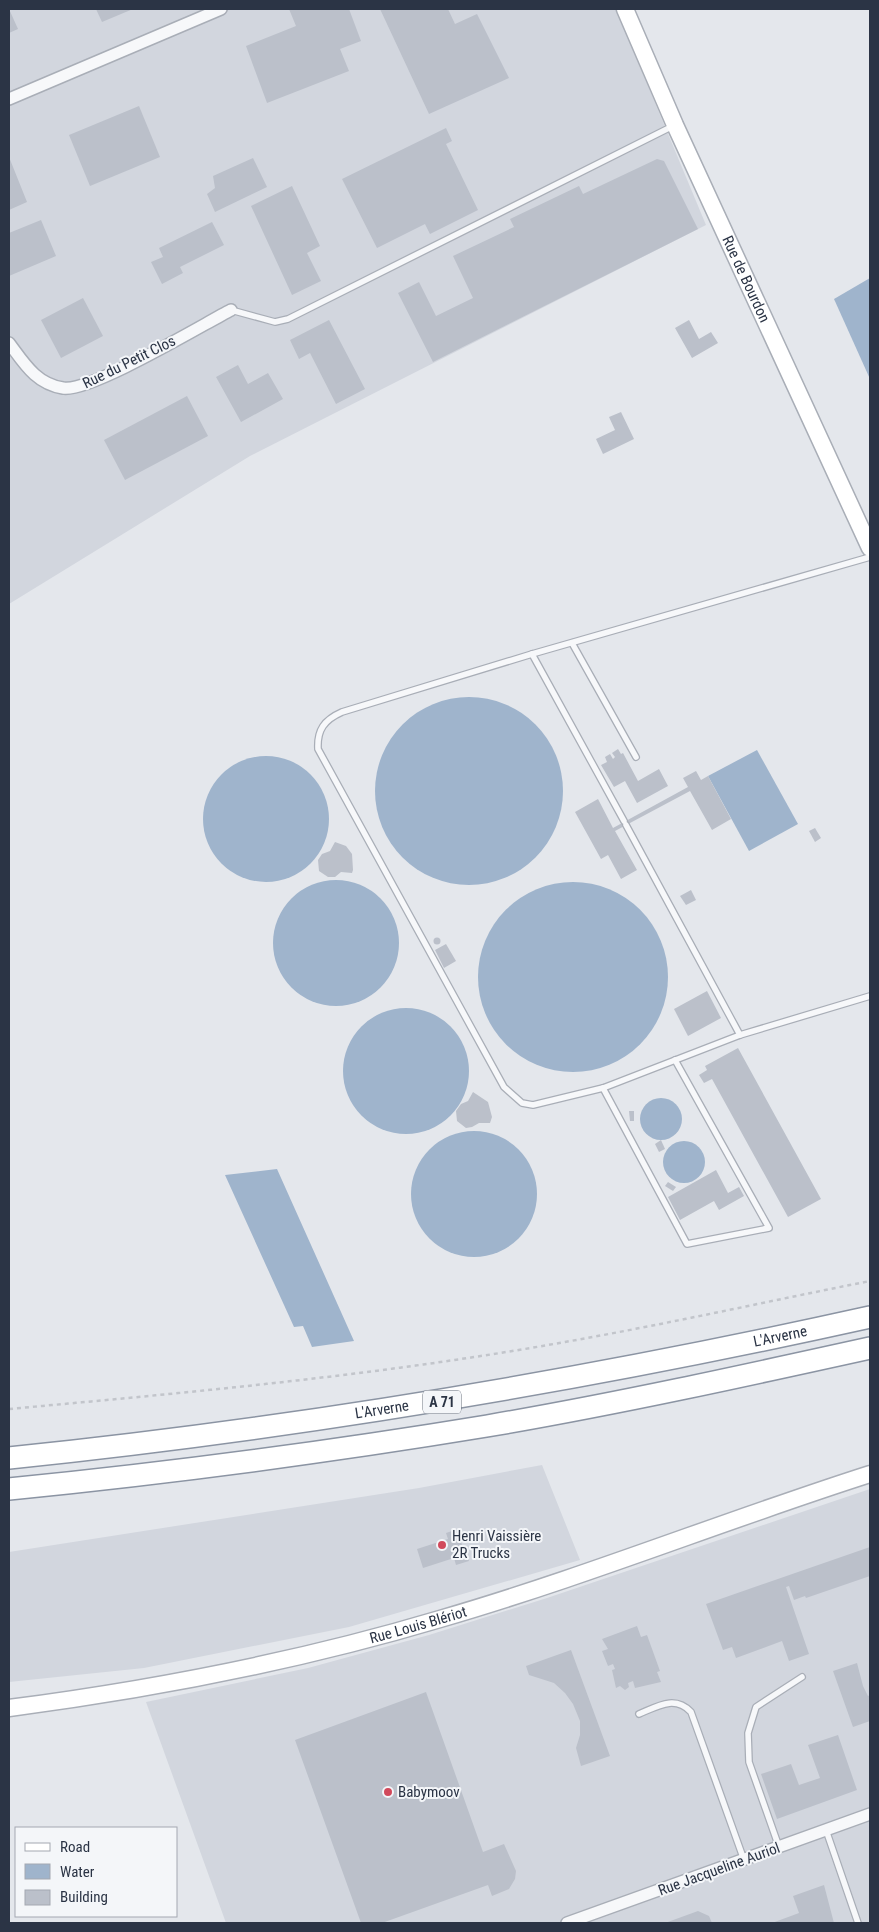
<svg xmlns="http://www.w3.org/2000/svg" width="879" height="1932" font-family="'Roboto Condensed',sans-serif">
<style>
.built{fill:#d2d6de}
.water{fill:#9fb4cc}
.building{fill:#bbc0ca}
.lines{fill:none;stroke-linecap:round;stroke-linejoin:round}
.service-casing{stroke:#a9aeb7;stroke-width:8}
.minor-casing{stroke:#a9aeb7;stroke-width:14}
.secondary-casing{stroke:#a9aeb7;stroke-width:19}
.motorway-casing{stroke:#8b94a3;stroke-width:24}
.path{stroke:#c2c5cb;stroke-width:2.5;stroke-dasharray:4 4;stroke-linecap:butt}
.service{stroke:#f7f8fa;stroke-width:5.5}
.minor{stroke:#f7f8fa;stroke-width:11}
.secondary{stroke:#fff;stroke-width:16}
.motorway{stroke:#fff;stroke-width:21}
.poi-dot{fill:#d1495b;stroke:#f4f6f9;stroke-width:2}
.labels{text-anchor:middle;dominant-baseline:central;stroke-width:4;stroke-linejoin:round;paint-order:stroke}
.shield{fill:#f4f6f9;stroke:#676e7b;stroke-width:1}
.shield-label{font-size:14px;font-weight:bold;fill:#2b3445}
.street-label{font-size:15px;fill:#2b3445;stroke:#f4f6f9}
.poi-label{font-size:15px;fill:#2b3445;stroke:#f4f6f9;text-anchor:start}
</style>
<rect width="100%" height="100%" fill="#e4e7ec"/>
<g class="built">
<path d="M9,9H616L706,225L250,456L9,604Z"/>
<path d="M542,1465L580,1560L349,1627L144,1668L9,1682V1552L419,1488Z"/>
<path d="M870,1489V1923H226L146,1702L308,1668L429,1635L547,1598Z"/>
</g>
<g class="water">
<path d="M870,278V379L834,299Z"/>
<circle cx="469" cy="791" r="94"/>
<path d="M757,750L798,824L749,851L708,776Z"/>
<circle cx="266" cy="819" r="63"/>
<circle cx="336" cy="943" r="63"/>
<circle cx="573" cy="977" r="95"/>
<circle cx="406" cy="1071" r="63"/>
<circle cx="661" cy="1119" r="21"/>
<circle cx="474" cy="1194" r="63"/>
<circle cx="684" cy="1162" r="21"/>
<path d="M277,1169L354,1341L312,1347L303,1326L294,1327L225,1175Z"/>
</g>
<g class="building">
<path d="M9,9L18,29L9,33Z"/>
<path d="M96,9H133L102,22Z"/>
<path d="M289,9H349L361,41L340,49L349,71L267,103L246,46L296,26Z"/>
<path d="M380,9H448L455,24L477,14L509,78L429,114Z"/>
<path d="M139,106L160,157L90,186L69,135Z"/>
<path d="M446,128L452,141L446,144L478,210L430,234L425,224L377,248L342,179Z"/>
<path d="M9,157L27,202L9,210Z"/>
<path d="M253,158L267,187L215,212L207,194L215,188L213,176Z"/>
<path d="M657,159L664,161L698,229L433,362L398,293L419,282L436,316L473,298L453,256L514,227L510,219L579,186L583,194Z"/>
<path d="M292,186L320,246L307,253L321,281L292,295L251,206Z"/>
<path d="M41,220L56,256L9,276V233Z"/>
<path d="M212,222L224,245L180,267L183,273L162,284L151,262L163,257L159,248Z"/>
<path d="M83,298L103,336L61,358L41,320Z"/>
<path d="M329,320L365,389L336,404L310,353L299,359L290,340Z"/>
<path d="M689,320L699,339L711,332L718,343L692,358L675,328Z"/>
<path d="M238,365L248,384L268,373L283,399L241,422L216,377Z"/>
<path d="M187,396L208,436L125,480L104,440Z"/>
<path d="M621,412L634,439L603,454L596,439L615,430L609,417Z"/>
<path d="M618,749L621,754L623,753L638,781L659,769L668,786L637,803L625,781L614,787L601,765L607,762L605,757L610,754L613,759L615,757L612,753Z"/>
<path d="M696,771L701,780L708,776L731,819L712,830L690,791L615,831L637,870L621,879L608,855L601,859L575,812L598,799L613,828L688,787L683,778Z"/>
<path d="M815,828L821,838L815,842L809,831Z"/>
<path d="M335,842L346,846L352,854L353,870L352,873L341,872L335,877H328L319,871L318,860L322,854L330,851Z"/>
<path d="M691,890L696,900L686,905L680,896Z"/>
<circle cx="437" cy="941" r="3.5"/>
<path d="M446,944L456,961L444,968L435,950Z"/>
<path d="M707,991L721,1018L688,1036L674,1009Z"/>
<path d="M738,1048L821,1199L788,1217L712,1079L704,1083L699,1075L707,1070L705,1066Z"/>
<path d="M473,1092L488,1102L492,1117L490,1123H479L472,1127L466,1128L457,1121L456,1111L461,1104L468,1101Z"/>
<path d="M629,1111H634V1121H630Z"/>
<path d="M661,1140L665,1149L659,1152L655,1144Z"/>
<path d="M716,1170L728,1193L739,1187L744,1196L719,1210L714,1201L680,1220L668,1197Z"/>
<path d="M668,1182L676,1187L673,1191L665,1186Z"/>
<path d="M458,1529L463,1549L466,1551L469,1561L456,1565L454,1558L423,1568L417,1549L448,1539L446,1533Z"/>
<path d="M870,1547V1576L806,1598L805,1596L794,1600L789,1586L786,1587L809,1654L789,1661L782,1641L736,1658L732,1647L723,1650L706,1604Z"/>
<path d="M637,1626L641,1637L647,1635L660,1671L657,1672L661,1682L635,1688L633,1681L628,1683L629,1687L625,1690L620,1686L616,1688L612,1670L615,1669L613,1664L608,1666L602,1651L608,1649L602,1639Z"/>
<path d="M571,1650L610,1756L581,1766L576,1748L580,1735V1721L573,1704L565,1693L554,1683L529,1675L526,1666Z"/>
<path d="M857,1663L863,1686L868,1696L870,1695V1721L853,1727L833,1671Z"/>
<path d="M426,1692L483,1852L504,1844L516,1871L515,1879L509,1889L492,1896L488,1885L382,1923H361L295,1740Z"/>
<path d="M838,1735L857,1790L777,1819L761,1774L791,1764L799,1785L820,1778L808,1745Z"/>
<path d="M824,1885L834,1923H772L799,1913L793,1896Z"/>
<path d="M698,1911L709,1916L712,1923H665Z"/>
</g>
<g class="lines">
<defs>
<g id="service">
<path d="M231,310L275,322L288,319L673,126"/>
<path d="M870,557L532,654L342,712C324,720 317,730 318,749L504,1087L522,1103L533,1105L603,1088L740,1035L870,996"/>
<path d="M572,643L636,757"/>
<path d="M532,654L624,821"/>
<path d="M626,825L740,1035"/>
<path d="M603,1088L687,1244L769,1228L675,1060"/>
<path d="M639,1714C658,1706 675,1695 691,1712L744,1860"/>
<path d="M826,1830L858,1923"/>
<path d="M779,1847L749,1762L748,1733L756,1707L802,1677"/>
</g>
<g id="minor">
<path d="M9,99L221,9"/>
<path d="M9,343C24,363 36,384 63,388C89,393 202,325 231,310"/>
<path d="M567,1923L870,1814"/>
</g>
<g id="secondary">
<path id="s1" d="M625,9L675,125L870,548"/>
<path id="s2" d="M9,1708C155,1689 299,1661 440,1619C585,1577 726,1520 870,1474"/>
</g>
<g id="motorway">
<path id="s3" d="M9,1458C299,1428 586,1380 870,1317"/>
<path d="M9,1489C169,1473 329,1452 487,1426C616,1404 743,1376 870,1348"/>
</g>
</defs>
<use href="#service" class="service-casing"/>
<use href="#minor" class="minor-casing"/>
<use href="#secondary" class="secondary-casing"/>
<use href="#motorway" class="motorway-casing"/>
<path class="path" d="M9,1409C195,1392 381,1375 565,1342C667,1324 769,1301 870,1281"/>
<use href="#service" class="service"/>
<use href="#minor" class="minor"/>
<use href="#secondary" class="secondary"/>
<use href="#motorway" class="motorway"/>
</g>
<g class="poi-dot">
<circle cx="442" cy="1545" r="5"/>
<circle cx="388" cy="1792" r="5"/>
</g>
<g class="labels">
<rect class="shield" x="423" y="1390.5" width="38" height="23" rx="4"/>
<g class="shield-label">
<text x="442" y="1402">A 71</text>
</g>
<g class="street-label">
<text stroke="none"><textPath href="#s1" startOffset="296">Rue de Bourdon</textPath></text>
<text transform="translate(129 362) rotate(-26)">Rue du Petit Clos</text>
<text stroke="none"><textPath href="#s3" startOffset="781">L'Arverne</textPath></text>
<text stroke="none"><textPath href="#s3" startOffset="376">L'Arverne</textPath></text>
<text stroke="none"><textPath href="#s2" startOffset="418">Rue Louis Blériot</textPath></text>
<text transform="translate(719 1869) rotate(-20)">Rue Jacqueline Auriol</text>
</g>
<g class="poi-label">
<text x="452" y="1536">Henri Vaissière<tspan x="452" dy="17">2R Trucks</tspan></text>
<text x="398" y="1792">Babymoov</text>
</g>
</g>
<rect width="879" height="1932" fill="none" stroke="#2b3445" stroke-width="20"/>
<rect x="15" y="1827" width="162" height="90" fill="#f4f6f9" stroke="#a4a8b1"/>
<rect x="25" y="1843" width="25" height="8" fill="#ffffff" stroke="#a4a8b1"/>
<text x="60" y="1852" font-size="15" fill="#2b3445">Road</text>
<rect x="25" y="1864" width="25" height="15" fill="#9fb4cc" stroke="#a4a8b1"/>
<text x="60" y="1877" font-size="15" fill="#2b3445">Water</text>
<rect x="25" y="1890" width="25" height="15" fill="#bbc0ca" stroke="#a4a8b1"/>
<text x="60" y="1902" font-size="15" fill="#2b3445">Building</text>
</svg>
